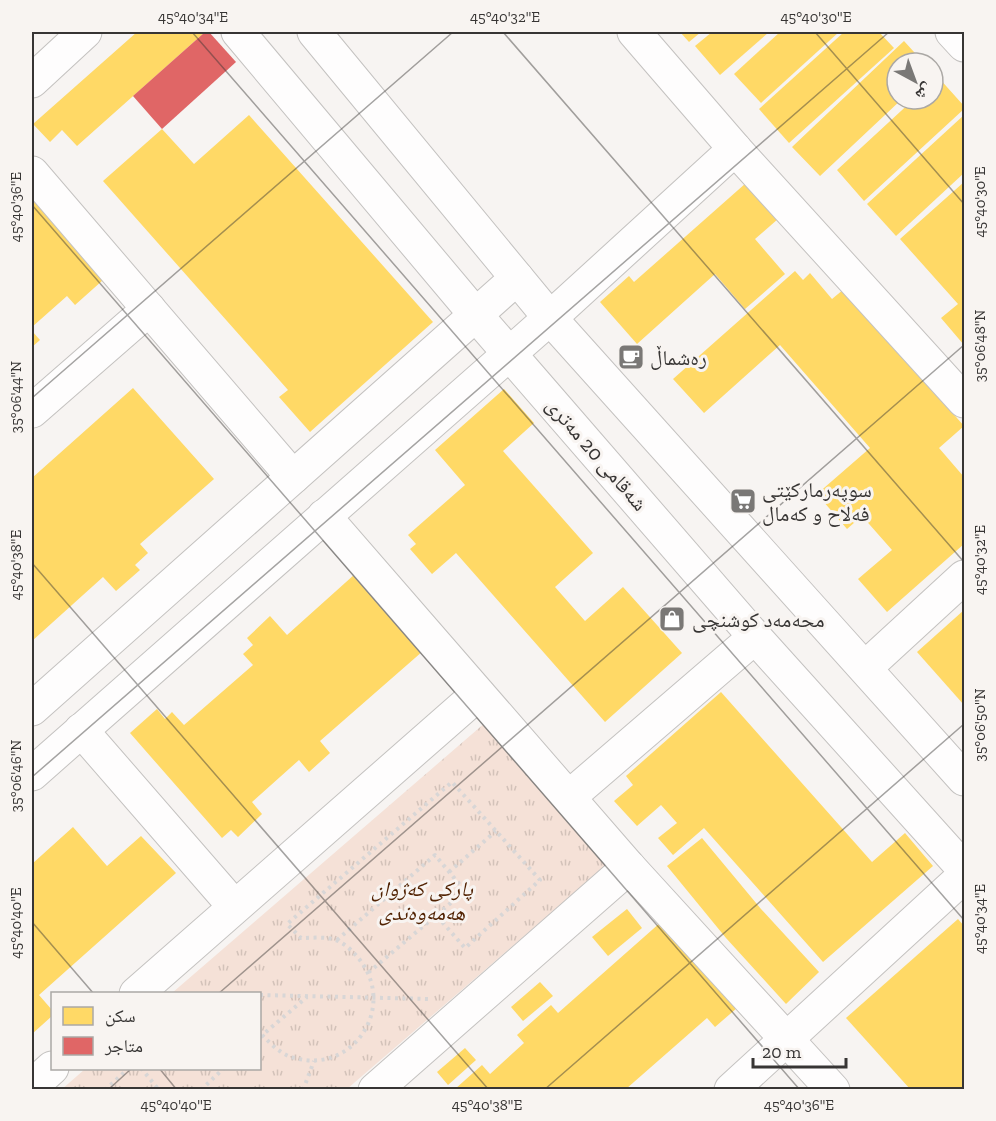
<svg xmlns="http://www.w3.org/2000/svg" width="996" height="1121" font-family="'Zilla Slab','Noto Naskh Arabic',serif">
<style>
.park{fill:url(#park-tufts)}
.homes{fill:#ffd966}
.shops{fill:#e06666}
.lines{fill:none;stroke-linecap:round;stroke-linejoin:round}
.minor-casing{stroke:#c4c2c0;stroke-width:35}
.secondary-casing{stroke:#c4c2c0;stroke-width:35}
.primary-casing{stroke:#c4c2c0;stroke-width:35}
.path{stroke:#d8d6d6;stroke-width:4;stroke-dasharray:3 4.5;stroke-linecap:butt}
.minor{stroke:#fefdfd;stroke-width:33}
.secondary{stroke:#fefdfd;stroke-width:33}
.primary{stroke:#fefdfd;stroke-width:33}
.ticks{fill:none;stroke:#373534;stroke-width:1.5;stroke-opacity:0.45}
.labels{text-anchor:middle;dominant-baseline:central;stroke-width:6;stroke-linejoin:round;paint-order:stroke}
.poi-label{font-size:21px;fill:#373534;stroke:#f8f4f1;text-anchor:start}
.street-label{font-size:21px;fill:#373534;stroke:#f8f4f1}
.park-label{font-size:21px;font-style:italic;fill:#512202;stroke:#f8f4f1}
.neatline{fill:none;stroke:#373534;stroke-width:2}
.ticks-label{font-size:15px;text-anchor:middle;fill:#373534}
</style>
<defs>
<pattern id="park-tufts" width="24" height="20" patternUnits="userSpaceOnUse" patternTransform="scale(1.5)"><rect width="24" height="20" fill="#f5e1d7"/><path d="M3 7l-1-3M5 7V3M7 7l1-3M15 17l-1-3M17 17v-4M19 17l1-3" fill="none" stroke="#d3c2b9"/></pattern>
</defs>
<rect width="100%" height="100%" fill="#f7f4f2"/>
<path class="park" d="M486,722L610,862L347,1089L61,1090L85,1069L260,1068V994L172,993Z"/>
<g class="homes">
<path d="M137,32H205L77,146L62,130L50,142L33,124Z"/>
<path d="M680,32H701L689,42Z"/>
<path d="M712,32H769L720,75L695,46Z"/>
<path d="M780,32H839L761,103L734,74Z"/>
<path d="M844,32H879L894,48L789,143L759,109Z"/>
<path d="M904,41L924,63H897V99H902L820,176L792,147Z"/>
<path d="M938,77L964,106V109L864,201L837,170L914,99H933V82Z"/>
<path d="M249,115L433,322L310,432L279,397L288,390L103,181L162,129L194,164Z"/>
<path d="M964,115V173L896,236L867,204Z"/>
<path d="M32,182L112,272L75,305L67,296L32,327Z"/>
<path d="M964,182V345L941,318L958,304L900,239Z"/>
<path d="M746,183L778,219L755,239L785,274L745,309L715,274L637,344L600,302L629,276L634,282Z"/>
<path d="M795,271L803,280L810,273L832,299L844,289L964,426L939,448L964,477V544L887,612L858,579L892,550L862,516L847,529L817,494L870,448L780,345L704,413L673,379Z"/>
<path d="M32,331L40,340L32,347Z"/>
<path d="M133,388L214,479L140,544L148,553L135,565L140,570L116,591L103,577L32,641V478Z"/>
<path d="M504,389L534,423L503,451L593,553L555,587L585,621L623,587L682,653L605,722L456,553L432,574L410,549L416,544L408,535L465,485L435,450Z"/>
<path d="M355,574L423,651L320,741L330,753L309,772L299,760L252,802L262,814L238,837L231,830L222,838L130,733L157,709L165,719L172,712L184,725L253,665L243,654L253,645L247,638L270,616L287,635Z"/>
<path d="M964,610V705L917,652Z"/>
<path d="M721,692L872,862L905,833L933,866L823,962L704,828L673,855L658,838L677,823L661,805L637,826L614,801L633,785L626,776Z"/>
<path d="M73,827L107,866L141,836L176,873L39,995L52,1010V1016L32,1034V864Z"/>
<path d="M702,838L761,909L819,972L786,1004L726,938L667,866Z"/>
<path d="M627,909L642,928L608,956L592,937Z"/>
<path d="M958,919L964,926V1089H910L846,1018Z"/>
<path d="M661,922L737,1008L715,1027L707,1018L626,1089H455L482,1065L490,1074L524,1043L517,1035L551,1005L558,1013Z"/>
<path d="M540,982L553,996L523,1021L511,1007Z"/>
<path d="M465,1048L476,1060L448,1085L437,1072Z"/>
</g>
<path class="shops" d="M205,32H209L236,62L162,129L133,96Z"/>
<g class="lines">
<defs>
<g id="minor">
<path d="M634,32L735,149L964,401"/>
<path d="M952,32L964,45"/>
<path d="M32,81L85,32"/>
<path d="M32,173L293,477"/>
<path d="M550,318L735,149"/>
<path d="M32,411L149,309"/>
<path d="M324,516L629,867L833,1090"/>
<path d="M865,668L964,577"/>
<path d="M81,730L234,906"/>
<path d="M569,797L755,637"/>
<path d="M136,994L478,694"/>
<path d="M32,1086L52,1068"/>
<path d="M375,1090L629,867"/>
<path d="M731,1090L964,876"/>
</g>
<g id="secondary">
<path d="M32,709L517,278"/>
<path d="M32,774L550,318"/>
</g>
<g id="primary">
<path d="M238,32L475,314L755,637L964,869"/>
<path d="M314,32L550,318L964,779"/>
</g>
</defs>
<use href="#minor" class="minor-casing"/>
<use href="#secondary" class="secondary-casing"/>
<use href="#primary" class="primary-casing"/>
<g class="path">
<path d="M449,872L496,831"/>
<path d="M337,940L435,855L465,891L369,972"/>
<path d="M260,995L430,999"/>
<path d="M262,1035C271,1044 281,1055 295,1058C352,1074 395,1010 362,963C356,954 347,945 338,941C327,936 313,938 301,938L287,924L452,782L540,880L465,948L436,915"/>
<path d="M260,1037L307,997"/>
<path d="M141,1068L159,1090"/>
<path d="M105,1090L129,1068"/>
<path d="M201,1090L224,1068"/>
<path d="M303,1090L314,1061"/>
</g>
<use href="#minor" class="minor"/>
<use href="#secondary" class="secondary"/>
<use href="#primary" class="primary"/>
</g>
<path class="ticks" d="M192,32L964,920M503,32L964,562M815,32L964,204M32,205L800,1090M32,398L453,32M32,563L489,1090M32,777L889,32M32,922L94,994M218,994L964,345M159,1068L177,1090M108,1090L132,1068M544,1090L964,724"/>
<defs>
<symbol id="cafe-square" viewBox="-11 -11 22 22"><rect x="-9" y="-9" width="18" height="18" rx="4" fill="#7a7876" stroke="#f8f4f1"/><path d="M-5.5-4.5H6V0H3Q3 3.5 0 3.5H-2.5Q-5.5 3.5-5.5 0ZM3-3.2v2h1.7v-2ZM-6 4.5H4V6H-6Z" fill="#fff"/></symbol>
<symbol id="supermarket-square" viewBox="-11 -11 22 22"><rect x="-9" y="-9" width="18" height="18" rx="4" fill="#7a7876" stroke="#f8f4f1"/><path d="M-6-5.5h2.5l.6 2H6L4.5 2H-2.5L-4.4-4H-6ZM-1.5 3.2a1.3 1.3 0 1 0 .1 0ZM3 3.2a1.3 1.3 0 1 0 .1 0Z" fill="#fff"/></symbol>
<symbol id="shop-square" viewBox="-11 -11 22 22"><rect x="-9" y="-9" width="18" height="18" rx="4" fill="#7a7876" stroke="#f8f4f1"/><path d="M-5-2.5h2.3a2.7 3.5 0 0 1 5.4 0H5L5.5 6h-11ZM-1.5-2.5h3a1.5 2.3 0 0 0-3 0Z" fill="#fff"/></symbol>
</defs>
<g fill-rule="evenodd">
<use href="#cafe-square" x="616" y="342" width="30" height="30"/>
<use href="#supermarket-square" x="728" y="486" width="30" height="30"/>
<use href="#shop-square" x="657" y="604" width="30" height="30"/>
</g>
<g class="labels">
<g class="poi-label">
<text x="650" y="357">رەشماڵ</text>
<text x="762" y="489">سوپەرمارکێتی<tspan x="762" dy="24">فەلاح و کەمال</tspan></text>
<text x="692" y="619">محەمەد کوشنچی</text>
</g>
<g class="street-label">
<text transform="translate(597 454) rotate(49)">شەقامی 20 مەتری</text>
</g>
<g class="park-label">
<text x="422" y="888">پارکی کەژوان<tspan x="422" dy="24">هەمەوەندی</tspan></text>
</g>
</g>
<rect width="996" height="1121" fill="none" stroke="#f8f4f1" stroke-width="66"/>
<rect x="51" y="992" width="210" height="78" fill="#f8f4f1" stroke="#aba8a5" stroke-width="1.5"/>
<rect x="63" y="1007" width="30" height="18" fill="#ffd966" stroke="#aba8a5" stroke-width="1.5"/>
<text x="105" y="1022" font-size="18" fill="#373534">سكن</text>
<rect x="63" y="1037" width="30" height="18" fill="#e06666" stroke="#aba8a5" stroke-width="1.5"/>
<text x="105" y="1052" font-size="18" fill="#373534">متاجر</text>
<g transform="translate(915 81) rotate(139)"><circle r="28" fill="#f8f4f1" stroke="#aba8a5" stroke-width="1.5"/>
<path d="M0-4.5L10 22L0 15L-10 22Z" fill="#7a7876"/>
<text y="-9" font-size="16" font-weight="bold" text-anchor="middle" fill="#373534">ش</text>
</g>
<path d="M753 1058v9h93v-9" fill="none" stroke="#373534" stroke-width="3"/>
<text x="762" y="1058" font-size="18" fill="#373534" stroke="#f8f4f1" stroke-width="4.5" paint-order="stroke">20 m</text>
<rect x="33" y="33" width="930" height="1055" class="neatline"/>
<g class="ticks-label">
<text x="193" y="22">45°40'34"E</text>
<text x="505" y="22">45°40'32"E</text>
<text x="816" y="22">45°40'30"E</text>
<text transform="translate(980 202) rotate(-90)" y="5">45°40'30"E</text>
<text transform="translate(16 207) rotate(-90)" y="5">45°40'36"E</text>
<text transform="translate(980 346) rotate(-90)" y="5">35°06'48"N</text>
<text transform="translate(16 397) rotate(-90)" y="5">35°06'44"N</text>
<text transform="translate(980 560) rotate(-90)" y="5">45°40'32"E</text>
<text transform="translate(16 565) rotate(-90)" y="5">45°40'38"E</text>
<text transform="translate(980 725) rotate(-90)" y="5">35°06'50"N</text>
<text transform="translate(16 776) rotate(-90)" y="5">35°06'46"N</text>
<text transform="translate(980 919) rotate(-90)" y="5">45°40'34"E</text>
<text transform="translate(16 923) rotate(-90)" y="5">45°40'40"E</text>
<text x="176" y="1110">45°40'40"E</text>
<text x="487" y="1110">45°40'38"E</text>
<text x="799" y="1110">45°40'36"E</text>
</g>
</svg>
